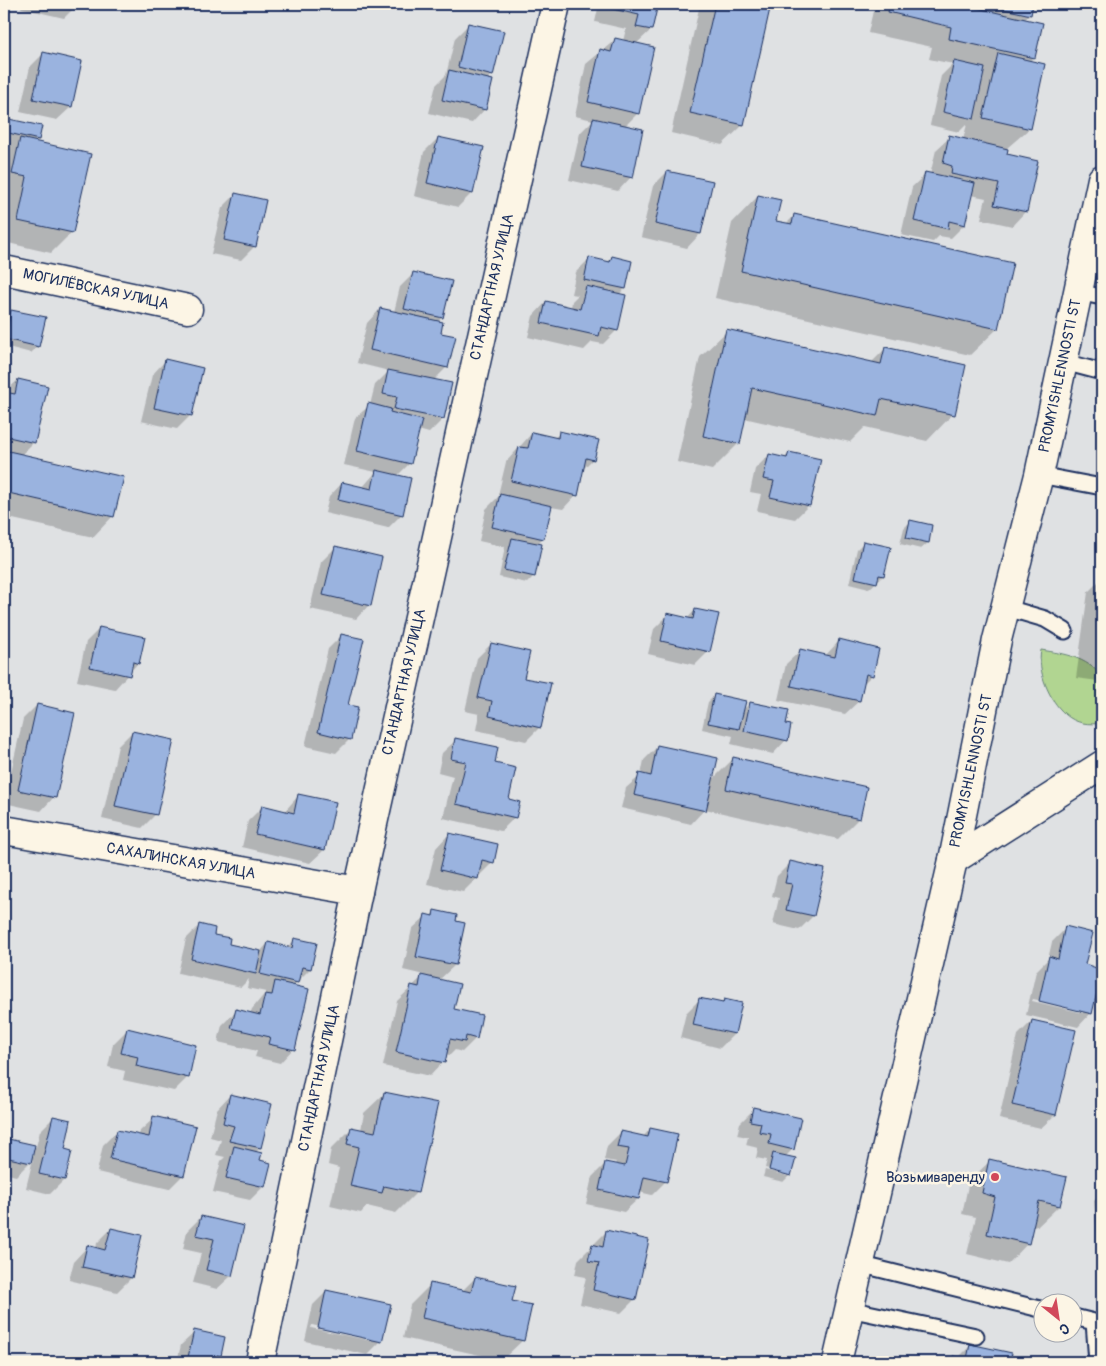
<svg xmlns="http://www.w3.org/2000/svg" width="1106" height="1366" font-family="Pangolin,sans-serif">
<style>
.green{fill:#b1d591;stroke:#668278}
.shadow{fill:#0003;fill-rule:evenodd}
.building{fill:#9ab3df;stroke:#1b2f5e}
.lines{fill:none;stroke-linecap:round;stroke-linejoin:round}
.service-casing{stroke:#1b2f5e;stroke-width:19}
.minor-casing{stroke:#1b2f5e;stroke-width:31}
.tertiary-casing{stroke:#1b2f5e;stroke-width:31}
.secondary-casing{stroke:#1b2f5e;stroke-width:31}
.service{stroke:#fcf5e5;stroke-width:15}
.minor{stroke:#fcf5e5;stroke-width:28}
.tertiary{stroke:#fcf5e5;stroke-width:28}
.secondary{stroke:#fcf5e5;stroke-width:28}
.poi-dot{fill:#d1495b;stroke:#fcf5e5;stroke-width:2}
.labels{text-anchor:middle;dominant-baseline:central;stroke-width:5;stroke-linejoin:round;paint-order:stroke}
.street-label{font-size:15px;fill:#1b2f5e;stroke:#fcf5e5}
.poi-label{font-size:15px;fill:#1b2f5e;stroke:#fcf5e5;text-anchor:end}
</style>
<rect width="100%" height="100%" fill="#dfe1e3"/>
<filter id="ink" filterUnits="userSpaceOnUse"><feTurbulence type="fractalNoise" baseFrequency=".02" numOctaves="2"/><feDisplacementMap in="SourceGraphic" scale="10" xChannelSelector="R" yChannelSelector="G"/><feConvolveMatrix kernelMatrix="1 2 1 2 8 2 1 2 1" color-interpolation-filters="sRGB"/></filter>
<g filter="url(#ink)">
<path class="green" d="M1041,650C1066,654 1085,657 1102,676V723C1089,725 1076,724 1065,714C1049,700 1037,671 1041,650Z"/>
<g class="shadow">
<path d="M22,4H78L64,18L21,8Z"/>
<path d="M599,4H657L651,30L636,44L638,113L625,126L631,177L618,191L569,180L580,133L593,120L575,116L586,64L615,40L623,41L626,29L595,22Z"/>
<path d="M700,4H770L743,125L722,145L671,133Z"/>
<path d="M880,4L962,6V4H1032L1030,15L1024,20L1034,57L1029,62L1030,128L1007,148L1005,155L1037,162L1025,212L1012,226L981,219L986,198L971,195L964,225L951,238L939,236L933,242L901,235L912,187L926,174L930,175L936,150L950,137L963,140L967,124L959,132L930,125L941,76L953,64L929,59L932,47L868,33L873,11Z"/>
<path d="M469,24L492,75L487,80L485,109L472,123L429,113L436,85L446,75L455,38Z"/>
<path d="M43,54L71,107L57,120L20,112L30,67Z"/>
<path d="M4,119L40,127L38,140L34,143L72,232L51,253L4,242V215L8,197L4,196V157L10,150L4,149Z"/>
<path d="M438,138L472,193L458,207L414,196L424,152Z"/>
<path d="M667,172L700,234L687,248L641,237L653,186Z"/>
<path d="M235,195L255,246L241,260L211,254L222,208Z"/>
<path d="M758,196L775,222L786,224L795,215L997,329L970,355L715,298L732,223Z"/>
<path d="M612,257L631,262L625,289L619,294L617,330L603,344L592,342L584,350L528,337L533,316L546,302L571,308L572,301L578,295L571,294L576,272L589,259L607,263Z"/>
<path d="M413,274L442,318L437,322L447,367L433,381L450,384L443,419L429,433L418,430L410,463L397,476L402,514L388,528L325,513L329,497L342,483L362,488L376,472L344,465L355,418L370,405L375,385L389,371L357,363L367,323L380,309L394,312L400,287Z"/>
<path d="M12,311L38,346L31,353L4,346V323L5,318Z"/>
<path d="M727,331L871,363L885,349L953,414L927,441L865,427L850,442L744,418L739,443L712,470L677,462L700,357Z"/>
<path d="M165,361L191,415L177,429L141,421L152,375Z"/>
<path d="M18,380L34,442L21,455L113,516L93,537L4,517V393Z"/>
<path d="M532,433L554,438L560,433L593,459L582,470L576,495L563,509L551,507L543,538L537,544L534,576L527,583L499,577L505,547L479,541L486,509L500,495H498L506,462Z"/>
<path d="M789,453L809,505L795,519L757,511L761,494L750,492L755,469L769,455L784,459Z"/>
<path d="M910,522L931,526L928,543L921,549L900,544L904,528Z"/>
<path d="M864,542L883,576L869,589L849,584L857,549Z"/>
<path d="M335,548L369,605L356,619L310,609L321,562Z"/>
<path d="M1102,578V679L1098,681L1076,678L1088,592Z"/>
<path d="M695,610L709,651L695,665L648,654L654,629L668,615L687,619Z"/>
<path d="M100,628L138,663L115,689L77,681L86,642Z"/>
<path d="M342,635L350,739L336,753L305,746L328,649Z"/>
<path d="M839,641L872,675L862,685L859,701L845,714L778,700L786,664L800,651L825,656Z"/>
<path d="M491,644L523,679L540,727L526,741L476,730L479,714L465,711L477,658Z"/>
<path d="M715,695L742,711L750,703L784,725L786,740L773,754L731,744L733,736L702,729L708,702Z"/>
<path d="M37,705L54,797L41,811L4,803L23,719Z"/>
<path d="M132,732L156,814L142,828L102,819L118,746Z"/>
<path d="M456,740L493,764L515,817L501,831L443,818L453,776L438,772L442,753Z"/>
<path d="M658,746L711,781L733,759L859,818L838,839L705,809L691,824L621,808L626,788L641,775L644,760Z"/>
<path d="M299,795L324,850L310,863L242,847L248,821L262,807L284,812Z"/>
<path d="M449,834L493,862L463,892L427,884L436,848Z"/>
<path d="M791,862L824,870L813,916L799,930L773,924L779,898L772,896L777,876Z"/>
<path d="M435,911L464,924L455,965L439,980L453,1010L476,1038L462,1052L455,1050L450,1055L445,1054L443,1062L430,1076L383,1066L397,1001L424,975L403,970L412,929L426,916L430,917Z"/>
<path d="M200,925L227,945L260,952L268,943L286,948L295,940L310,969L292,987L293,1049L280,1063L255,1057L257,1051L218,1042L222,1025L236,1011L250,1014L252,1009L266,992L247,988L249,979L241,987L178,973L186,939Z"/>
<path d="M1066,928L1084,965L1101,969L1091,1013L1078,1027L1026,1015L1036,971L1048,959L1052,942ZM1033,999L1083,1010V1013L1032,1001Z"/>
<path d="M700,999L721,1004L724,1000L741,1004L734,1034L720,1048L680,1038L686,1013Z"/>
<path d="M1032,1021L1055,1115L1041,1128L999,1119L1018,1035Z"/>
<path d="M127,1030L188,1077L174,1091L123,1080L125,1071L108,1067L113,1044Z"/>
<path d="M385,1093L417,1192L396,1213L367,1206L361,1213L330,1206L339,1168L328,1165L331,1149L352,1128L361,1130L364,1113Z"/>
<path d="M230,1095L260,1148L256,1152L264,1186L250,1200L213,1192L221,1161L225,1157L216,1155L221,1140L210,1137L217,1109Z"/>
<path d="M754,1109L793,1149L785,1157L790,1175L783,1182L763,1177L765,1170L787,1176V1173L765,1168L767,1160L756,1158L758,1148L746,1145L748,1137L737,1135L740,1123Z"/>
<path d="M54,1117L63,1150L64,1180L50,1194L26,1188L33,1159L16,1176L4,1173V1139L36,1147L40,1131Z"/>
<path d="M154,1118L183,1175L169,1189L97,1172L103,1145L117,1131L139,1136L140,1131Z"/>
<path d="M650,1129L666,1181L652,1195L639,1192L638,1199L624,1212L586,1204L592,1177L606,1163L615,1165L616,1162L604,1160L607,1146L621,1132L643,1137Z"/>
<path d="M990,1161L1059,1206L1038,1226L1032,1225L1028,1243L1008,1264L967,1254L976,1217L962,1214L969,1181Z"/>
<path d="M1102,1192V1301L1094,1201Z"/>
<path d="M201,1217L242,1227L231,1276L217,1289L193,1283L201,1253L183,1249L187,1231Z"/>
<path d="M111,1229L140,1236L131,1278L117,1292L69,1280L74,1261L87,1247L96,1249L97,1243Z"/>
<path d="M607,1231L635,1299L621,1313L580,1304L586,1277L575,1275L578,1260Z"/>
<path d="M475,1278L511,1302L523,1340L502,1360L403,1338L410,1305L431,1284L462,1291Z"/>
<path d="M327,1291L381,1341L367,1355L305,1341L313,1305ZM312,1325L372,1339V1341L311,1328Z"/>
<path d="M195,1332L220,1355L214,1362H177L181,1345Z"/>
<path d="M971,1345L1010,1354L1008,1362H949L954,1358L957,1359Z"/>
</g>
<g class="building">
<path d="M609,4H658L652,30L636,27L639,15L608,8Z"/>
<path d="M715,4H771L744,125L690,113Z"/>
<path d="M890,4H959L1043,23L1035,58L949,39L951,27L888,12Z"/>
<path d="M981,4H1033L1031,15Z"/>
<path d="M468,23L504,31L493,76L458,67Z"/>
<path d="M615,38L654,47L639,114L588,102L600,49L611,52Z"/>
<path d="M43,52L82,61L72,107L33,99Z"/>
<path d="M998,53L1045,64L1031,129L983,118Z"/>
<path d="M954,61L985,68L974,119L943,112Z"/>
<path d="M449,70L493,80L486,110L442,100Z"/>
<path d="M4,118L42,126L39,140L4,132Z"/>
<path d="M593,118L643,129L633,178L582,167Z"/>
<path d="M949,135L1008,149L1007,154L1038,161L1027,212L994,205L999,184L951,174L952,166L943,163Z"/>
<path d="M438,137L484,147L473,194L427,183Z"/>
<path d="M20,138L91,154L73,233L18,221L27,177L12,174Z"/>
<path d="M667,171L713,181L701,234L655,224Z"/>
<path d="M925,172L975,183L965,225L949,221L948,229L914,221Z"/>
<path d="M235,193L266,200L256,247L224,240Z"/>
<path d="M758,195L781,200L776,221L792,224L794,214L1013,263L998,329L741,271Z"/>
<path d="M612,256L632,261L626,289L584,280L589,257L610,262Z"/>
<path d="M413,272L452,281L443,318L404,309Z"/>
<path d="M586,286L626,295L618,331L601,327L599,336L541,323L546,301L580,309Z"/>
<path d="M380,308L443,322L441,333L456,336L448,368L370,350Z"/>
<path d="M11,310L46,317L39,347L5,339Z"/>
<path d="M726,329L881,364L885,347L966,365L955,415L881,399L877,416L752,388L740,444L703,436Z"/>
<path d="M165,359L203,368L192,416L154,408Z"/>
<path d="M388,370L452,383L444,419L394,409L397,397L383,394Z"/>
<path d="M18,379L48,386L35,443L4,436V392L15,394Z"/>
<path d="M368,403L391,409L390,412L422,420L411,464L357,451Z"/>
<path d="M559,431L599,440L594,460L586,458L578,496L511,481L519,447L528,448L532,432L558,438Z"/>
<path d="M4,450L124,477L114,517L4,492Z"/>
<path d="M789,452L821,459L810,506L770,497L774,481L763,479L769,454L787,458Z"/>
<path d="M376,470L411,478L403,515L338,500L342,482L372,489Z"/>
<path d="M500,494L552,506L544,539L492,527Z"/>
<path d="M910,520L932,525L929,543L906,538Z"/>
<path d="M512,538L542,544L535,577L504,570Z"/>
<path d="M863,541L891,547L884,576L879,575L877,583L855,578Z"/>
<path d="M335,546L382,557L371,606L323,595Z"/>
<path d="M695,609L719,614L710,652L661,641L667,613L693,619Z"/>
<path d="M99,627L145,637L139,664L133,662L130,676L90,667Z"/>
<path d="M341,634L364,639L348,705L358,707L351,740L318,732Z"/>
<path d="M839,639L879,649L873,676L866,674L860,701L791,686L800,649L835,657Z"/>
<path d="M491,643L530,652L524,678L551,683L541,728L489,716L492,701L478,698Z"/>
<path d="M714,694L746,701L739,729L708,723Z"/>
<path d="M750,702L789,710L786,724L791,725L788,741L744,731Z"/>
<path d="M37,704L75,713L56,798L18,790Z"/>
<path d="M132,731L174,740L157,815L115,806Z"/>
<path d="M455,738L498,747L495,763L516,768L509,799L520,802L516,818L456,804L466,762L451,759Z"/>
<path d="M657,745L718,758L706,811L634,795L639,773L651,776Z"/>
<path d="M733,757L867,787L860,819L726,789Z"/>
<path d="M298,794L336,802L325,850L255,834L262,805L294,813Z"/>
<path d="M449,833L498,844L494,863L482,860L478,879L440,870Z"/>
<path d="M790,861L825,869L814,916L786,910L792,884L785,883Z"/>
<path d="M434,910L457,915L456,921L465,923L456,965L416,957L425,914L433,916Z"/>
<path d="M199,924L215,928L214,935L230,938L229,944L261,951L256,974L191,959Z"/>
<path d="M1065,926L1093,933L1085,964L1102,970L1092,1014L1039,1001L1049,956L1058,959Z"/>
<path d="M294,938L317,943L311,969L302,967L298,983L260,974L268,942L292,948Z"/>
<path d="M421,975L460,984L454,1009L482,1015L477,1039L466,1036L465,1042L450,1039L445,1063L396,1052L411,985L419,987Z"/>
<path d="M275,981L309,989L295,1050L268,1044L270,1037L231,1028L236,1009L260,1015L265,994L272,995Z"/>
<path d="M699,998L723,1003L724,999L742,1003L735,1034L693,1025Z"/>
<path d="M1032,1020L1076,1030L1056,1115L1012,1105Z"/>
<path d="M127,1028L196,1045L189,1078L136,1066L138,1057L121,1053Z"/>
<path d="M384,1092L438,1103L418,1193L384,1186L382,1193L350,1186L359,1147L347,1144L351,1127L375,1132Z"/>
<path d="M230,1094L272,1104L261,1148L229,1141L234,1126L223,1123Z"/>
<path d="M753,1107L801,1118L794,1150L769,1144L771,1134L759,1132L761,1123L750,1121Z"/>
<path d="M53,1116L71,1120L65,1149L72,1151L65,1180L39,1174Z"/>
<path d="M153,1116L196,1126L184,1176L110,1159L117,1130L149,1137Z"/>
<path d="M650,1128L678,1134L667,1182L644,1177L639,1199L599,1190L605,1162L625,1166L629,1149L617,1147L621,1131L648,1137Z"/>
<path d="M4,1138L35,1145L31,1163L4,1157Z"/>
<path d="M234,1146L262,1153L260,1160L271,1163L265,1187L226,1178Z"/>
<path d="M773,1153L796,1158L791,1176L769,1170Z"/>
<path d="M989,1159L1067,1177L1060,1206L1039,1201L1029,1244L987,1234L995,1197L982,1193Z"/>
<path d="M201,1216L244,1226L232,1276L206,1270L214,1239L196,1235Z"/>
<path d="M111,1228L142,1235L132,1278L82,1267L87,1245L105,1250Z"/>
<path d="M606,1230L649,1240L636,1300L593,1290L599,1263L588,1261L592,1244L603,1247Z"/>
<path d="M475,1277L516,1286L512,1301L532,1305L524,1341L422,1318L430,1283L471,1292Z"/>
<path d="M326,1290L391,1304L382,1342L318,1328Z"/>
<path d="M194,1330L225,1337L221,1356L217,1355L216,1362H187Z"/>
<path d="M970,1344L1012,1353L1010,1362H952L953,1356L967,1359Z"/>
</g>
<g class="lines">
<defs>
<g id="service">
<path d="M1077,292L1102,297"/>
<path d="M1064,362L1102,372"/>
<path d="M1039,475L1102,487"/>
<path d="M1007,608L1045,619L1065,631"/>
<path d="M859,1264L1044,1310"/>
<path d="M849,1309L976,1336"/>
<path d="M1074,1317L1094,1322L1097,1362"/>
</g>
<g id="minor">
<path d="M4,270L188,309"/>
<path d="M4,830L358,891"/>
<path d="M260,1362L360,882L556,4"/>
</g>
<path id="tertiary" d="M953,860L1102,765"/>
<path id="secondary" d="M837,1362L953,860L997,640L1039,475L1102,179"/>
</defs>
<use href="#service" class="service-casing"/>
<use href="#minor" class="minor-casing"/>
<use href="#tertiary" class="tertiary-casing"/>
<use href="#secondary" class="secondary-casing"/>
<use href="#service" class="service"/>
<use href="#minor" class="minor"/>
<use href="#tertiary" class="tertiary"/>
<use href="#secondary" class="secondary"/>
</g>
</g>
<circle class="poi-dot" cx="995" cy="1177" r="5"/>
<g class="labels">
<g class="street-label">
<text transform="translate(492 287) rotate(-77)">СТАНДАРТНАЯ УЛИЦА</text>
<text transform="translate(96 289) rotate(12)">МОГИЛЁВСКАЯ УЛИЦА</text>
<text transform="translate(1060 376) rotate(-78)">PROMYISHLENNOSTI ST</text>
<text transform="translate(404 682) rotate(-77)">СТАНДАРТНАЯ УЛИЦА</text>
<text transform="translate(971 771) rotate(-78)">PROMYISHLENNOSTI ST</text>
<text transform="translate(181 861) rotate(10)">САХАЛИНСКАЯ УЛИЦА</text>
<text transform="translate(319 1078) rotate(-78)">СТАНДАРТНАЯ УЛИЦА</text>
</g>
<g class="poi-label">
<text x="985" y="1177">Возьмиваренду</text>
</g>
</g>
<rect width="1106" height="1366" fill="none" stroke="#fcf5e5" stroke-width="20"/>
<rect x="10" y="10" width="1086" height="1346" fill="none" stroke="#1b2f5e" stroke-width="2" filter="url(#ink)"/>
<g transform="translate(1058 1318) rotate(150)"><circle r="24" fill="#fcf5e5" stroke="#a2a6af"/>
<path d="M0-4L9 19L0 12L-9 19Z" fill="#d1495b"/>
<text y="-8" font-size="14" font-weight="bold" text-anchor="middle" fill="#1b2f5e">С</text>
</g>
</svg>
